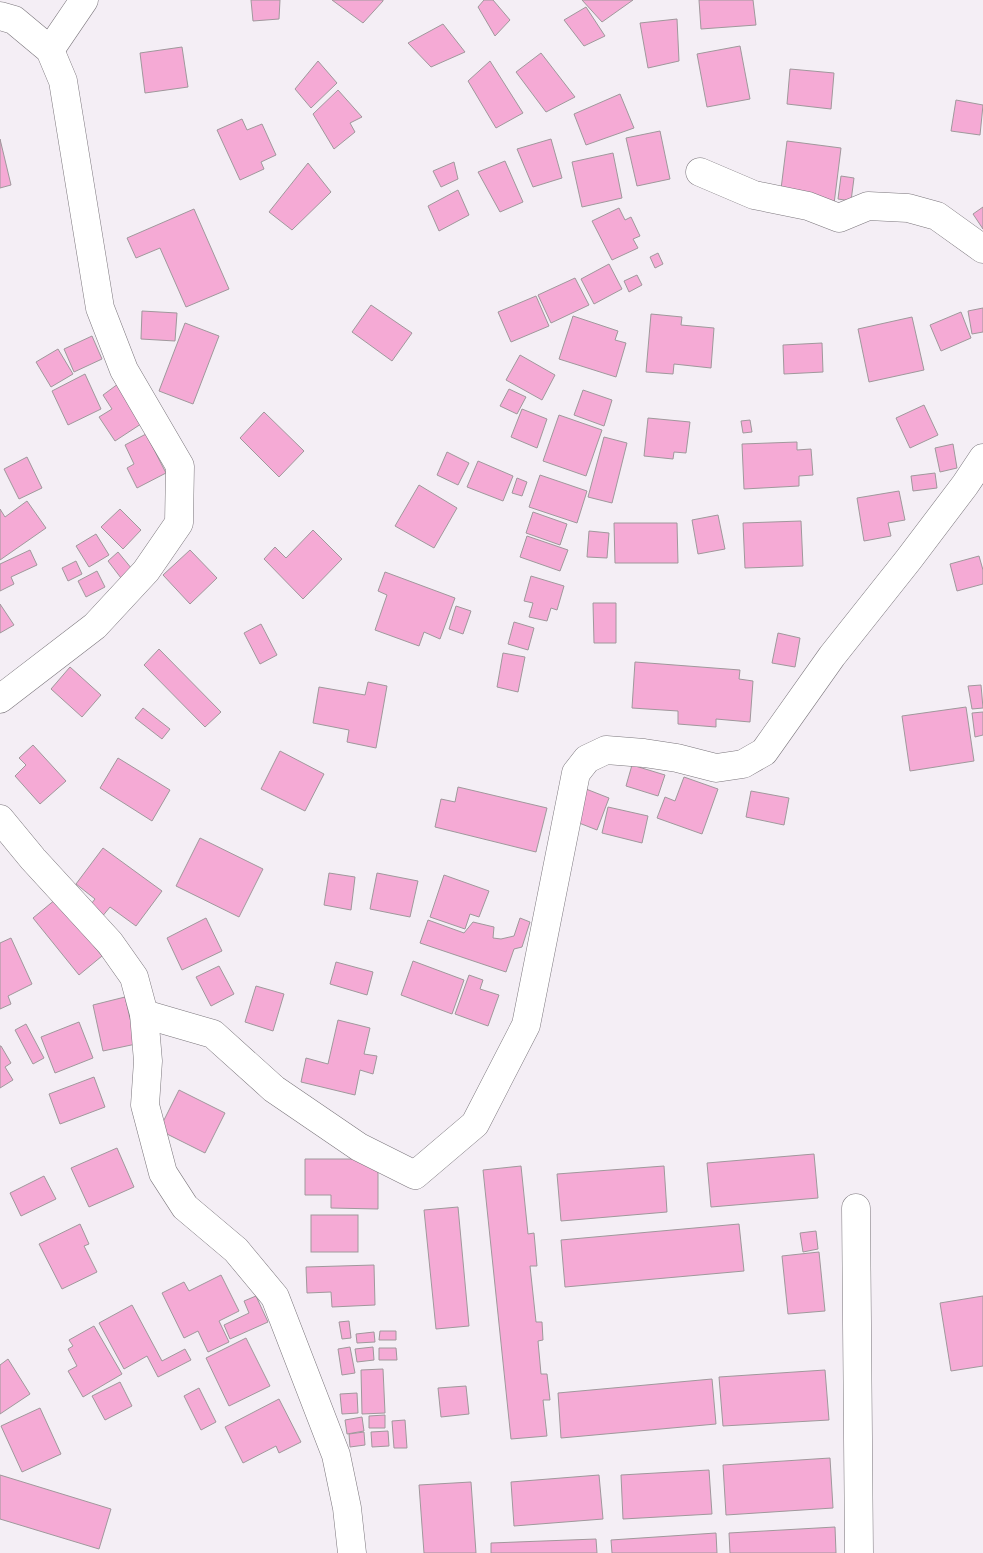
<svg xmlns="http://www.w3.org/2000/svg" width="983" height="1553" font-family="'Noto Sans',sans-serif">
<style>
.building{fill:#f5aad5;stroke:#a0989c}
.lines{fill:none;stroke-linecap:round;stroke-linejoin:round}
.minor-casing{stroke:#7b767c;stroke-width:29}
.minor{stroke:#fff;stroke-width:28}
</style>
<rect width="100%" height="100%" fill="#f4eef5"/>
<g class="building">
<path d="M251,0H280L279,19L253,21Z"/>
<path d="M332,0H383V1L363,23Z"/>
<path d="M484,0H493L510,20L495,36L478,7Z"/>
<path d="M582,0H633L602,22Z"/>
<path d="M699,0H753L756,25L701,29Z"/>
<path d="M586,7L605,36L584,46L564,20Z"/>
<path d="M677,19L679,61L648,68L640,23Z"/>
<path d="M443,24L465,52L431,67L408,43Z"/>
<path d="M740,46L750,99L707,107L697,54Z"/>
<path d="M182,47L188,87L145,93L140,53Z"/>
<path d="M541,53L575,97L546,112L516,72Z"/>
<path d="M318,61L337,83L311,108L295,89Z"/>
<path d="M490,61L523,113L496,128L468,81Z"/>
<path d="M790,69L834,73L831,109L787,104Z"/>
<path d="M338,90L362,117L350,123L355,132L334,149L313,114Z"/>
<path d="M620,94L634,128L586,145L574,114Z"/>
<path d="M956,100L983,105L980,135L951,131Z"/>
<path d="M242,119L247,130L262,124L276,155L261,162L264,169L240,180L217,130Z"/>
<path d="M660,131L670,179L637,186L626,138Z"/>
<path d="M0,139L11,185L0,188Z"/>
<path d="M551,139L562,178L533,187L517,149Z"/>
<path d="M787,141L841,148L834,204L780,197Z"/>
<path d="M613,153L622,198L582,207L572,162Z"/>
<path d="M505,161L523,202L500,212L478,172Z"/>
<path d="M454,162L458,179L441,187L433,171Z"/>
<path d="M308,163L331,192L292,230L269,212Z"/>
<path d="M841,176L854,178L851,201L838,199Z"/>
<path d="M458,190L469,215L439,231L428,206Z"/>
<path d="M983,207V229L973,214Z"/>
<path d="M619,208L625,220L631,217L640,236L633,239L638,248L612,260L592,221Z"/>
<path d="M194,209L229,289L186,307L160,248L136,258L127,238Z"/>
<path d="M658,253L663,264L655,268L650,257Z"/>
<path d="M609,264L622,289L594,304L581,279Z"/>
<path d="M637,275L642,285L629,292L624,281Z"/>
<path d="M575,278L589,305L551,323L538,295Z"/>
<path d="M536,296L549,326L511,342L498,312Z"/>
<path d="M371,305L412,333L392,361L352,332Z"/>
<path d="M983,308V332L972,334L968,311Z"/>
<path d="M142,311L177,313L175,341L141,339Z"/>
<path d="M961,312L971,338L941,351L930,325Z"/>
<path d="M651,314L682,317L681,325L714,328L711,368L674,364L673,374L646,372Z"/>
<path d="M573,316L618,331L615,340L626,343L616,377L559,359Z"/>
<path d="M912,317L924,370L869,382L858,329Z"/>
<path d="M185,323L219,336L193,404L159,391Z"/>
<path d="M92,336L102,359L74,372L64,349Z"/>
<path d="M822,343L823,372L784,374L783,345Z"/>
<path d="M58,349L73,374L51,387L36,362Z"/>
<path d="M520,355L555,375L542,400L506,380Z"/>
<path d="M85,374L101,409L68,425L52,391Z"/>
<path d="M118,384L144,422L115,441L99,417L112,409L103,395Z"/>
<path d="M509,389L526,397L517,414L500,406Z"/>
<path d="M583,390L612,400L604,426L574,415Z"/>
<path d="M924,405L938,435L910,448L896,418Z"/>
<path d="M522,409L547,419L537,448L511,437Z"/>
<path d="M264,412L304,451L279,477L240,438Z"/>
<path d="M559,415L602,430L586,476L543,461Z"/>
<path d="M648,418L690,422L686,453L674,452L673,459L644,456Z"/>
<path d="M750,420L752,432L743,433L741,421Z"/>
<path d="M146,434L166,473L137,488L127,468L134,464L125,445Z"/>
<path d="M604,437L627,443L612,503L588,497Z"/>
<path d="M797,442V450L811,449L813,475L799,476V486L744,489L742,444Z"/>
<path d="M953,444L957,468L940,472L935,448Z"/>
<path d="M447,452L469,463L458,485L437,475Z"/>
<path d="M27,457L42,488L19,499L4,469Z"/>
<path d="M478,461L513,476L503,501L467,487Z"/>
<path d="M935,473L937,488L913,491L911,476Z"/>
<path d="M540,475L587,491L577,523L529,507Z"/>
<path d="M517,478L527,482L522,496L512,493Z"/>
<path d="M419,485L457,508L434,548L395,526Z"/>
<path d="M899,491L905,520L888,523L891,536L864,541L857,498Z"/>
<path d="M27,501L46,528L0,560V509L5,517Z"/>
<path d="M120,509L141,530L123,549L101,527Z"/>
<path d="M533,512L567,524L560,545L526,533Z"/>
<path d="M718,515L725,549L698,554L692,520Z"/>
<path d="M801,521L803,566L745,568L743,523Z"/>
<path d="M614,523H677L678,563H615Z"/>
<path d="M313,530L342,559L303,599L264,559L275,547L286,558Z"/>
<path d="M589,531L609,533L607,558L587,557Z"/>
<path d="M96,534L109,555L89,567L76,546Z"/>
<path d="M527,536L568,550L560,571L520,557Z"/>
<path d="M30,550L37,565L11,577L14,584L0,591V564Z"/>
<path d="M190,550L217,578L190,604L163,575Z"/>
<path d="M118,552L132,569L121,578L108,561Z"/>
<path d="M979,556L983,570V584L957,591L950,564Z"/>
<path d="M76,561L82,574L68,581L62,568Z"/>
<path d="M97,571L105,587L86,597L78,581Z"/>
<path d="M385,572L455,598L440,639L424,632L419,646L375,630L387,595L378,591Z"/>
<path d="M531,576L564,586L557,610L551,608L547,621L529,617L533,603L524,601Z"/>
<path d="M593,603H616V643H594Z"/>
<path d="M0,604L14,625L0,633Z"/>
<path d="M456,606L471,611L463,634L449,629Z"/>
<path d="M514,622L534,628L528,650L508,644Z"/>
<path d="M261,624L277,655L260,664L244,633Z"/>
<path d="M778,633L800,638L795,667L772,663Z"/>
<path d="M159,649L221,712L205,727L144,665Z"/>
<path d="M503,653L525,657L518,692L497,687Z"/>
<path d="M635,662L740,670L739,679L753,681L750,722L716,719V727L678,724V711L632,708Z"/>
<path d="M70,667L101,695L82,717L51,689Z"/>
<path d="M368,682L387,686L376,748L347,742L349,730L313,723L319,687L365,695Z"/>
<path d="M981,685L983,708L972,709L968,686Z"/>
<path d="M966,707L974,761L910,771L902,716Z"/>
<path d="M143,708L170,729L162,739L135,718Z"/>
<path d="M983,712V735L975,737L972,713Z"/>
<path d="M33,745L66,781L40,804L15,776L26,765L19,758Z"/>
<path d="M280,751L324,774L305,811L261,789Z"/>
<path d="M118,758L170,790L152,821L100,788Z"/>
<path d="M632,765L665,775L658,796L626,786Z"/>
<path d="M684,777L718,789L702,834L657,818L665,797L675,801Z"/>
<path d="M458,787L547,808L536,852L435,827L441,799L455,802Z"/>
<path d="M586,789L609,798L597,830L574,821Z"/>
<path d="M751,791L789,798L784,825L746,817Z"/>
<path d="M608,807L648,816L642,843L602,833Z"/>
<path d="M200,838L263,869L239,917L176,886Z"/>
<path d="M103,848L162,891L136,926L110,907L101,918L88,908L95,899L76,884Z"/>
<path d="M329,873L355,877L351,910L324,905Z"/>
<path d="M377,873L418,881L410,917L370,909Z"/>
<path d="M444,875L489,891L479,917L470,914L465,929L430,917Z"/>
<path d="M56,899L102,956L79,975L33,918Z"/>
<path d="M206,918L222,951L182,970L167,938Z"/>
<path d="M520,918L530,922L522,947L514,949L506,972L420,943L428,920L464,933L473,922L494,927L493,938L501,939L514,936Z"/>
<path d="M11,938L32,984L8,996L11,1004L0,1009V943Z"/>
<path d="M413,961L464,980L452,1014L401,995Z"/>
<path d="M336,962L373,972L367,995L330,984Z"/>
<path d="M219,966L234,994L211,1006L196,977Z"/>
<path d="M469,975L483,980L480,989L499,995L488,1026L455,1014Z"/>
<path d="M256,986L284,994L273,1031L245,1022Z"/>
<path d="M125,997L136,1044L103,1051L93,1005Z"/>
<path d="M338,1020L370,1028L364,1054L377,1056L373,1074L360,1070L355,1095L301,1082L306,1058L328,1064Z"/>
<path d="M79,1022L93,1058L55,1073L41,1037Z"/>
<path d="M26,1024L44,1058L33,1064L15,1030Z"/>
<path d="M0,1046H1L11,1063L5,1067L13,1080L0,1088Z"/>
<path d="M94,1077L105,1107L60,1124L49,1094Z"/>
<path d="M179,1090L225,1113L205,1153L159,1130Z"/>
<path d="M117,1148L134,1187L89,1207L71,1168Z"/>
<path d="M814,1154L818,1198L711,1207L707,1163Z"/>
<path d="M305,1159H378V1209L331,1208V1195H305Z"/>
<path d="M521,1166L528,1234L534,1233L537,1266H530L536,1322H542L543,1340L538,1341L541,1374H547L550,1400H543L547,1436L511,1439L483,1170Z"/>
<path d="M664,1166L667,1212L561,1221L557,1174Z"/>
<path d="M44,1176L56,1199L21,1216L10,1193Z"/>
<path d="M458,1207L469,1326L436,1329L424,1210Z"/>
<rect x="311" y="1215" width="47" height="37"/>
<path d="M80,1224L89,1244L84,1246L97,1272L62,1289L39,1244Z"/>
<path d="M739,1224L744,1271L565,1287L561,1240Z"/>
<path d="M816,1231L818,1249L803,1252L800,1233Z"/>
<path d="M819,1252L825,1311L788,1314L782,1256Z"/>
<path d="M374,1265L375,1305L332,1307L331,1292L307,1293L306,1267Z"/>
<path d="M221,1275L239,1311L219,1321L229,1342L208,1352L198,1331L184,1338L162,1293L184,1282L189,1291Z"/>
<path d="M256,1296L268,1322L230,1339L224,1325L249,1313L244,1301Z"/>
<path d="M983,1296V1366L951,1371L940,1303Z"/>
<path d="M132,1305L162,1361L185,1349L191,1360L158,1377L147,1356L124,1369L99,1323Z"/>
<path d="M349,1321L351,1338L342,1339L339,1322Z"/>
<path d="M94,1326L122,1374L83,1397L68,1371L77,1366L68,1349L73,1346L69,1340Z"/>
<path d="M380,1331H396V1340H379Z"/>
<path d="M374,1332L375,1342L357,1343L356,1334Z"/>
<path d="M246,1338L270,1386L229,1406L206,1358Z"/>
<path d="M350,1347L355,1373L342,1375L338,1349Z"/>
<path d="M373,1347L374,1360L357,1362L355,1349Z"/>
<path d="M379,1348H396L397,1360H379Z"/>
<path d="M8,1359L30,1394L0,1414V1365Z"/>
<path d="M383,1369L385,1413L362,1414L361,1370Z"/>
<path d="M825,1370L829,1420L723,1426L719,1377Z"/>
<path d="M712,1379L716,1424L561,1438L558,1393Z"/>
<path d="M120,1382L132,1406L105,1420L92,1396Z"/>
<path d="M466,1386L469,1414L441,1417L438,1388Z"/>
<path d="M199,1388L216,1422L201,1430L184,1396Z"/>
<path d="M357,1393L358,1413L342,1414L340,1394Z"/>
<path d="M279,1399L301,1442L279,1453L276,1446L243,1463L225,1427Z"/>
<path d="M40,1408L61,1454L22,1472L1,1426Z"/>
<path d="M385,1415V1428H369V1416Z"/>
<path d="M362,1417L364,1431L347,1434L345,1420Z"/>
<path d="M405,1420L407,1448H394L392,1421Z"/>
<path d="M388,1431L389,1446L372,1447L371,1432Z"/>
<path d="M364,1432L365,1445L350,1447L349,1434Z"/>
<path d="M830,1458L833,1508L726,1515L723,1465Z"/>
<path d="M709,1470L712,1514L623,1519L621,1475Z"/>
<path d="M0,1475L111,1509L99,1549L0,1519Z"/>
<path d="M599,1475L603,1519L514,1526L511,1482Z"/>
<path d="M471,1482L476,1553H424L419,1485Z"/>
<path d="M835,1527L836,1553H730L729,1533Z"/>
<path d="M716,1533L717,1553H612L611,1540Z"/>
<path d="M596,1539L597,1553H491V1543Z"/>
</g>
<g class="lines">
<defs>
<g id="minor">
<path d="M0,16L14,20L50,50L63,81L100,308L124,370L180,466L179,523L146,571L95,626L0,699"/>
<path d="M50,50L84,0"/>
<path d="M700,172L754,195L808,206L839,218L868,206L908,208L937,216L983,249"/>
<path d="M0,819L33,859L110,943L134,977L144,1014L148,1061L145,1105L163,1173L185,1207L236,1250L275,1297L336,1455L347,1508L352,1553"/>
<path d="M144,1014L213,1034L274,1089L359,1147L415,1175L475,1124L526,1025L576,773L587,759L606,750L644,753L677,758L716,768L743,764L764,752L832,656L909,559L965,485L983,458"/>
<path d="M856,1208L859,1553"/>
</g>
</defs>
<use href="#minor" class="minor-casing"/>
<use href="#minor" class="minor"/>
</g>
</svg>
